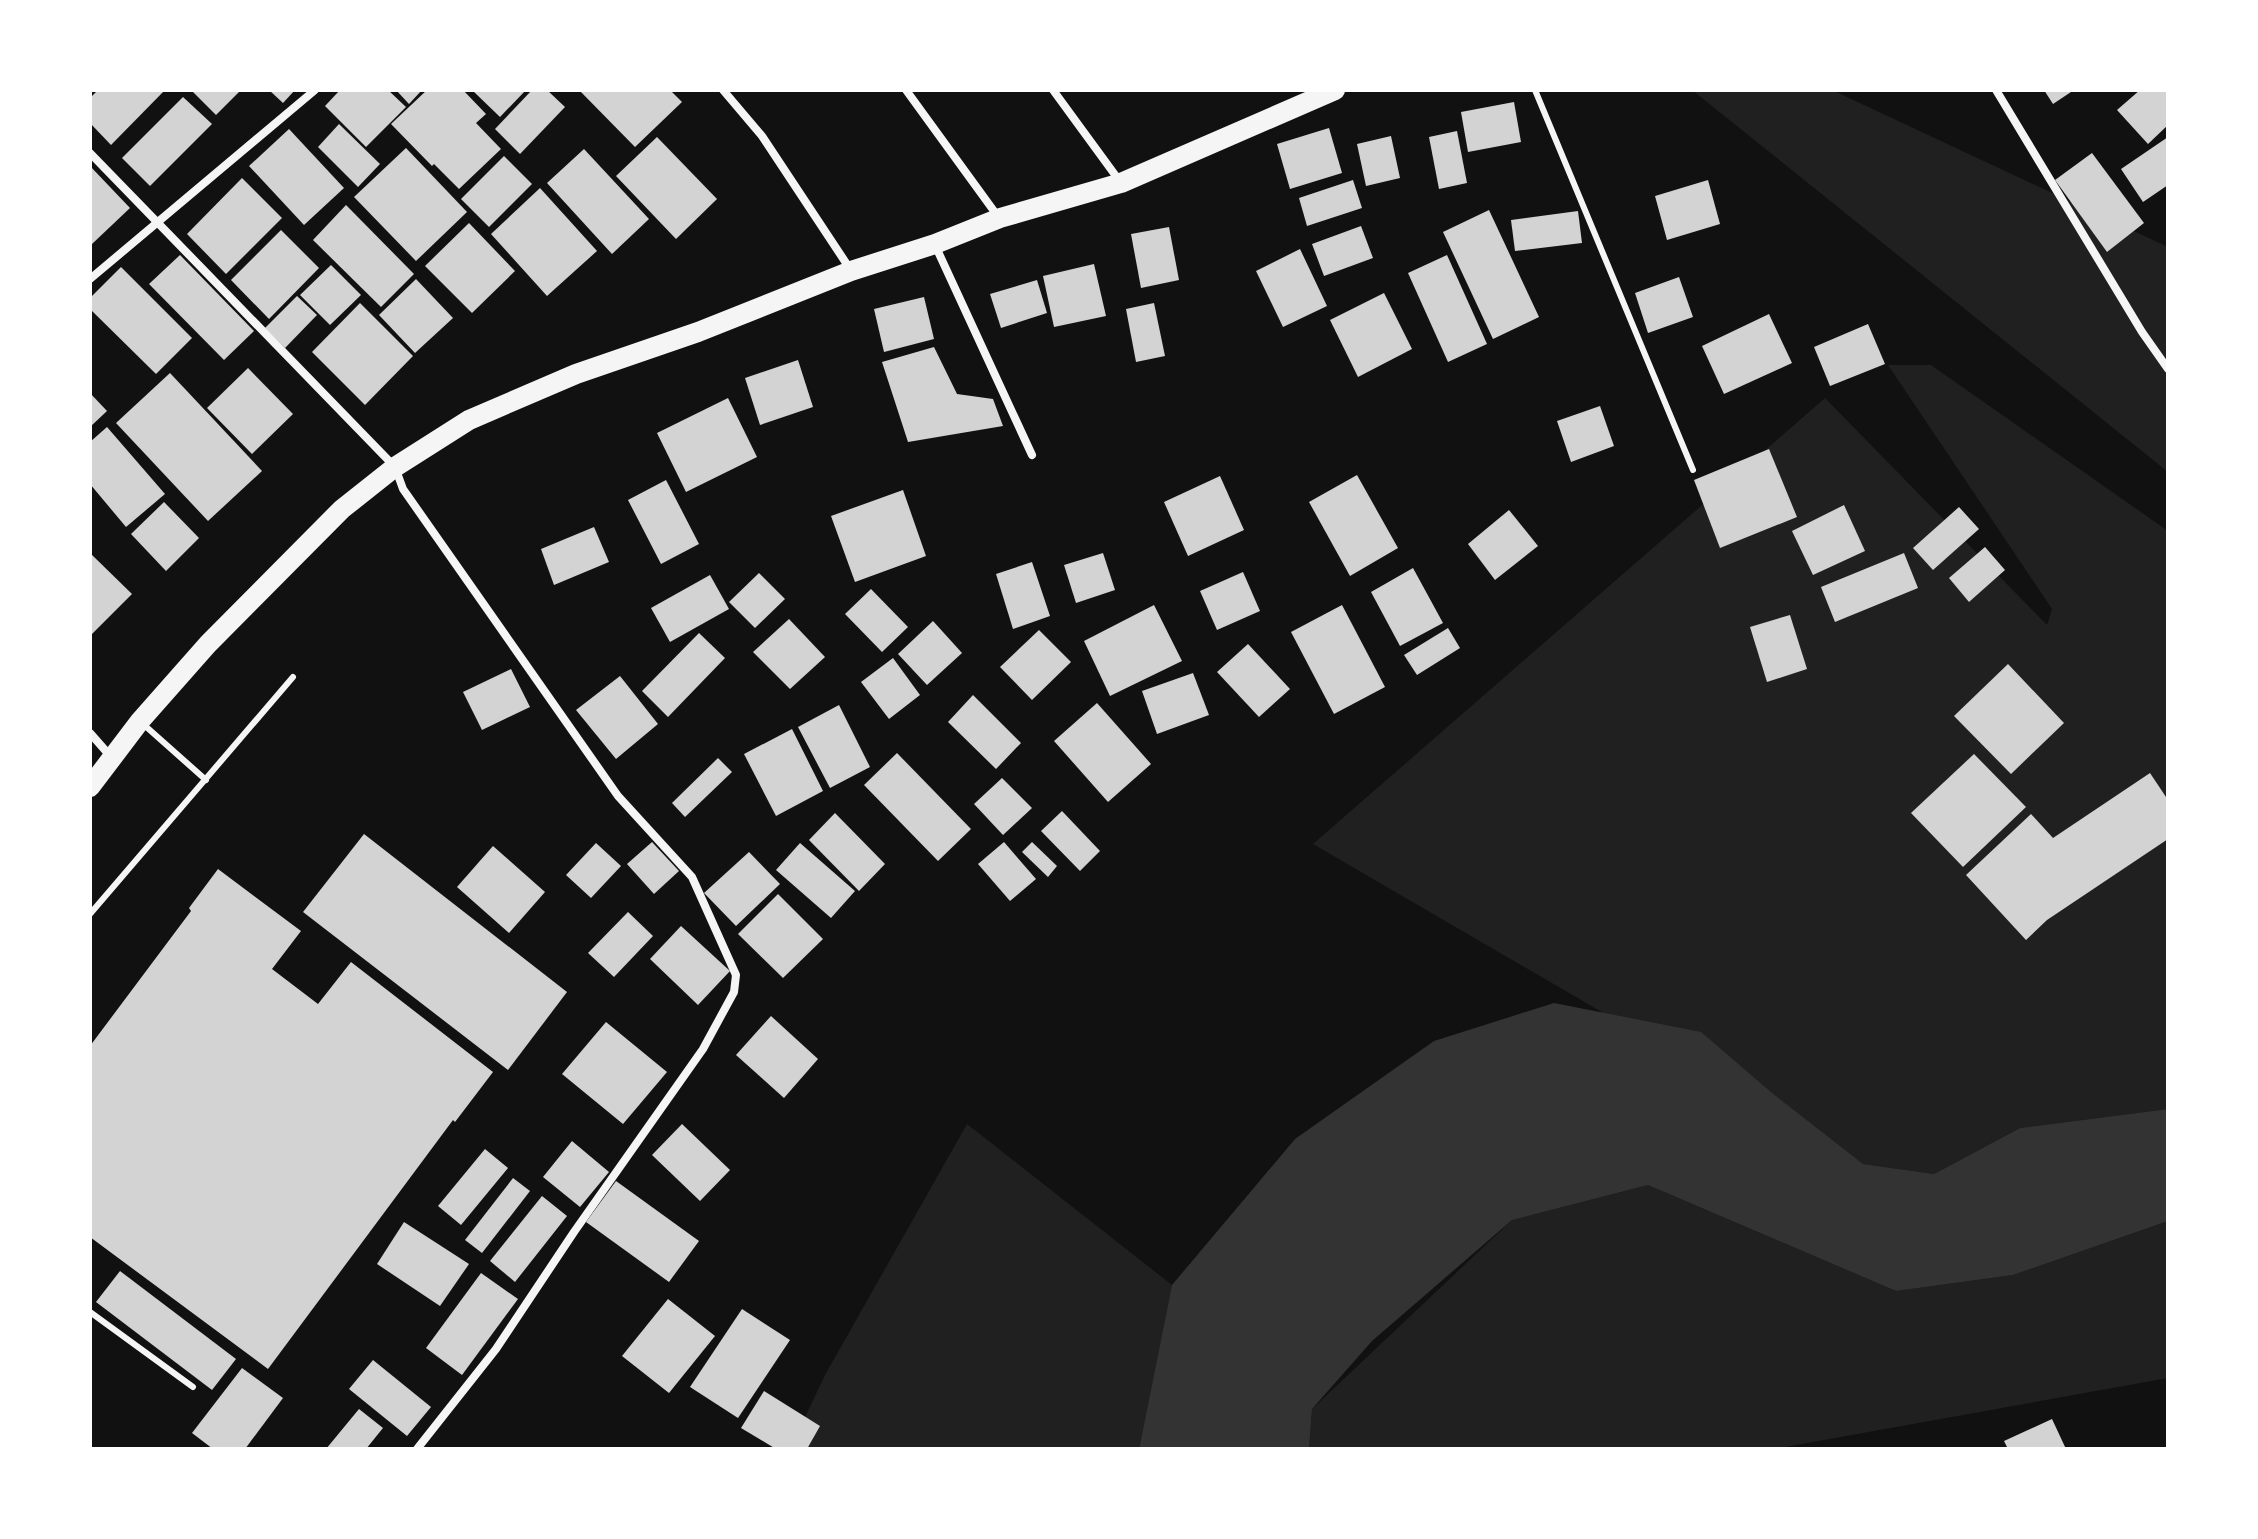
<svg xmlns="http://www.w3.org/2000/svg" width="2258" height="1539" font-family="'Source Sans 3',sans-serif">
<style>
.green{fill:#202020}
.water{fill:#333}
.building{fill:#d3d3d3}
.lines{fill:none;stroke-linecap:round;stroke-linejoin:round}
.service{stroke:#f5f5f5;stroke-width:6}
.minor{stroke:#f5f5f5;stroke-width:8}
.primary{stroke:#f5f5f5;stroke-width:20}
</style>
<rect width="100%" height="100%" fill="#111"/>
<g class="green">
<path d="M1692,90H1832L2168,247V472Z"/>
<path d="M1888,365H1931L2168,531V1109L2020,1128L1934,1174L1863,1164L1313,844L1825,398L2047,625L2052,609Z"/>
<path d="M967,1124L1172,1285L1139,1449H790L825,1375Z"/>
<path d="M1648,1185L1896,1291L2013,1275L2168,1221V1378L1774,1449H1309L1312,1409L1512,1220Z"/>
</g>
<path class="water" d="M1554,1003L1701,1032L1772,1093L1863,1164L1934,1174L2020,1128L2168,1109V1221L2013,1275L1896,1291L1648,1185L1512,1220L1372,1341L1312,1409L1309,1449H1139L1172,1285L1295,1139L1434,1041Z"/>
<g class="building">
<path d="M98,90H165L111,145L90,123V98Z"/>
<path d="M191,90H241L216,115Z"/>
<path d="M269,90H295L283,103Z"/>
<path d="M340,90H388L406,107L366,147L325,106Z"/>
<path d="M396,90H422L409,104Z"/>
<path d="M427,90H463L486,114L476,123L501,149L459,189L434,164L432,166L391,124Z"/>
<path d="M472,90H526L500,117Z"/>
<path d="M532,90H547L565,107L520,154L495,129Z"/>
<path d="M579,90H670L682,102L635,147Z"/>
<path d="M2044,90H2074L2053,104Z"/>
<path d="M2140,90H2168V125L2148,144L2117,110Z"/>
<path d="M183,97L212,124L150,186L122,158Z"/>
<path d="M1514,102L1521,142L1468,152L1461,112Z"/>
<path d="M339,124L380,164L358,187L318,147Z"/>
<path d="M1329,128L1342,173L1290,189L1277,144Z"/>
<path d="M289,129L344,188L304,225L249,166Z"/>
<path d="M1457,131L1467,183L1439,189L1429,137Z"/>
<path d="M1391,136L1400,178L1366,186L1357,144Z"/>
<path d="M657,137L717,199L676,239L616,176Z"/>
<path d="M2168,137V185L2143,202L2121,169Z"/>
<path d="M406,148L467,212L416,261L354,197Z"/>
<path d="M584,149L649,219L612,254L547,183Z"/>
<path d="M2092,153L2144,223L2107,252L2055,180Z"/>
<path d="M504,156L532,184L489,227L461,199Z"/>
<path d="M90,166L130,208L92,244L90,243Z"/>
<path d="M242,178L282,218L226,274L187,234Z"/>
<path d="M1353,180L1362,208L1307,226L1299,198Z"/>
<path d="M1708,180L1720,224L1667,240L1655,196Z"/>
<path d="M540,188L597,251L547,296L491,234Z"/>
<path d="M346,205L414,274L381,307L313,240Z"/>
<path d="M1489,210L1539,317L1493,339L1443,232Z"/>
<path d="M1578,211L1582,243L1515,251L1511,220Z"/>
<path d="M469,223L515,271L472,313L425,266Z"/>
<path d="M1361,226L1373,258L1324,276L1312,244Z"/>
<path d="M1169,227L1179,280L1141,288L1131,234Z"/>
<path d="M281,230L319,268L269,319L231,280Z"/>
<path d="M1300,249L1327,306L1283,327L1256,271Z"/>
<path d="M180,255L254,331L224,360L149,284Z"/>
<path d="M1447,255L1487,344L1448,362L1408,273Z"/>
<path d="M1094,264L1106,316L1054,327L1043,276Z"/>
<path d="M331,265L361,295L330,325L300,295Z"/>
<path d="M121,267L192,338L156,374L90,309V298Z"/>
<path d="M1679,277L1693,317L1648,333L1635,293Z"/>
<path d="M416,279L453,318L415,353L379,315Z"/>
<path d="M1037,280L1047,313L1001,328L990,294Z"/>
<path d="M1384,293L1412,349L1358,377L1330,320Z"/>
<path d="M297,296L317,315L285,348L265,328Z"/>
<path d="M924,297L934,339L884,352L874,309Z"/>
<path d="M360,303L413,356L365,405L312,352Z"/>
<path d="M1154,303L1165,356L1136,362L1126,309Z"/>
<path d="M1769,314L1792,363L1724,394L1702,346Z"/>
<path d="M1868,324L1885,364L1830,386L1814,347Z"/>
<path d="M934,347L957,394L993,399L1003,426L908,442L882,362Z"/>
<path d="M798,360L813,407L760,425L745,378Z"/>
<path d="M248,368L293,414L252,454L207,408Z"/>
<path d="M170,373L262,471L208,521L116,423Z"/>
<path d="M90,393L107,411L90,427Z"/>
<path d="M728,398L757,457L686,492L657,433Z"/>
<path d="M1600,406L1614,446L1571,462L1557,421Z"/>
<path d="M107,427L165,494L126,527L90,484V442Z"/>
<path d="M1769,449L1797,517L1720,548L1694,480Z"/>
<path d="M1357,475L1398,548L1350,576L1309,502Z"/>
<path d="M1220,476L1244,530L1188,556L1164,502Z"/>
<path d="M666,480L699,544L661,564L628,500Z"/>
<path d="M903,490L926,556L855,582L831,516Z"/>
<path d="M164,502L199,538L166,571L131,534Z"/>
<path d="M1844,505L1865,551L1813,575L1792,531Z"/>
<path d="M1959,507L1979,529L1933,570L1913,548Z"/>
<path d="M1509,510L1538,546L1495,580L1468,544Z"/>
<path d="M594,527L609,562L554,585L541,549Z"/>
<path d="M1985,547L2005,570L1969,602L1949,578Z"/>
<path d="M90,553L132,594L90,636Z"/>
<path d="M1103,553L1115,590L1076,603L1064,565Z"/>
<path d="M1904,553L1918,588L1835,622L1821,587Z"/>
<path d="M1032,562L1050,616L1013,629L996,574Z"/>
<path d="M1413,568L1443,623L1400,646L1371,592Z"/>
<path d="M1243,572L1260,611L1217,630L1200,591Z"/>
<path d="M759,573L785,599L755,628L729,602Z"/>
<path d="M710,575L729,609L670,642L651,608Z"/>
<path d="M871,589L908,627L882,652L845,614Z"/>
<path d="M1154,605L1182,661L1110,696L1084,641Z"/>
<path d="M1342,605L1385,687L1334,714L1291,632Z"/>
<path d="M1790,615L1807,669L1767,682L1750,627Z"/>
<path d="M789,619L825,657L790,689L753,652Z"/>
<path d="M933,621L962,653L927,685L898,654Z"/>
<path d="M1448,628L1460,648L1417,675L1404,655Z"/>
<path d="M1039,630L1071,662L1032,700L1000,667Z"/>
<path d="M699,633L725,658L668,717L642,691Z"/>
<path d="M1248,644L1290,689L1259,717L1217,672Z"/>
<path d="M893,658L920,695L889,719L861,682Z"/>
<path d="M2008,664L2064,723L2011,774L1954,716Z"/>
<path d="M511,669L530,707L482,730L463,692Z"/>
<path d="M1193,673L1209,715L1157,734L1142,691Z"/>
<path d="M620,676L658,724L616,759L576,710Z"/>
<path d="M973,695L1021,743L996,769L948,722Z"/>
<path d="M1097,703L1151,764L1108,802L1054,741Z"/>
<path d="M839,705L870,767L830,788L798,727Z"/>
<path d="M792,729L823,791L776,816L744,754Z"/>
<path d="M897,753L971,829L938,861L864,785Z"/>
<path d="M1974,754L2026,807L1963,867L1911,813Z"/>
<path d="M718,758L732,772L685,817L672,803Z"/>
<path d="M2150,773L2168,800V839L2047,920L2026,940L1966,875L2031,814L2053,838Z"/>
<path d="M1002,778L1032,808L1003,835L974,804Z"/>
<path d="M1062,811L1100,851L1080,871L1041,831Z"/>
<path d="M835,813L885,864L859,891L809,840Z"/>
<path d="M364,834L567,992L508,1070L303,912Z"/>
<path d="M652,842L679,871L654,894L627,864Z"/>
<path d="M1004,842L1036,879L1010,901L978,864Z"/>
<path d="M1032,842L1057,866L1048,877L1022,852Z"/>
<path d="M596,843L621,866L591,898L566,875Z"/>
<path d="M800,843L855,891L831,918L776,870Z"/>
<path d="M493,846L545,892L509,933L457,887Z"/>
<path d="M749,852L780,884L736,926L704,893Z"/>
<path d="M218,869L301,931L272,969L318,1004L351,962L493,1072L455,1122L453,1120L268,1369L90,1237V1046L191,911L189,908Z"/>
<path d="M778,894L823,939L783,978L738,934Z"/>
<path d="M628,912L653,936L614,977L588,953Z"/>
<path d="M681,926L730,971L698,1005L650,959Z"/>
<path d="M771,1016L818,1059L784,1098L736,1055Z"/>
<path d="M606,1022L667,1072L623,1124L562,1074Z"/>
<path d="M682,1124L730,1170L700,1201L652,1155Z"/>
<path d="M572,1141L609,1172L580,1207L543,1177Z"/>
<path d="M485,1149L508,1168L461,1225L438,1206Z"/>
<path d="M513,1178L530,1191L482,1253L465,1240Z"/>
<path d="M616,1181L699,1241L669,1282L586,1222Z"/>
<path d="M542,1196L567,1216L515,1282L490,1261Z"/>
<path d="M404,1222L469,1264L440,1306L377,1264Z"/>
<path d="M120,1271L236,1359L212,1390L96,1302Z"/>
<path d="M481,1273L518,1299L462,1375L426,1348Z"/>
<path d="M668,1299L715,1336L669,1393L622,1356Z"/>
<path d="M742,1309L790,1340L738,1418L690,1387Z"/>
<path d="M373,1360L431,1407L407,1436L349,1389Z"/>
<path d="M242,1368L283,1398L245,1449H213L192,1433Z"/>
<path d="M764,1391L820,1426L807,1449H776L741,1428Z"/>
<path d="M359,1409L383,1428L366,1449H326Z"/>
<path d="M2052,1419L2066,1449H2008L2004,1441Z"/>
</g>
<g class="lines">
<g class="service">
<path d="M1535,90L1693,470"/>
<path d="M143,724L206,780"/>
<path d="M90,914L293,677"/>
<path d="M90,1312L193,1387"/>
</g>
<g class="minor">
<path d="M723,90L762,136L850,269"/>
<path d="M906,90L999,218"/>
<path d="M1053,90L1121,183"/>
<path d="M1996,90L2142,332L2168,369"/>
<path d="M90,153L395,467L403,489L618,796L692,877L736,975L734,992L703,1049L574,1232L496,1349L417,1449"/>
<path d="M935,245L1032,455"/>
<path d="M90,279L315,90"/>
<path d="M90,733L112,758"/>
</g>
<path class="primary" d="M90,787L140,721L208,644L342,509L395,467L469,420L576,374L698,332L851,271L935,244L1000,218L1121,183L1335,90"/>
</g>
<rect width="2258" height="1539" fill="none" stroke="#ffffff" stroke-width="184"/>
</svg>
